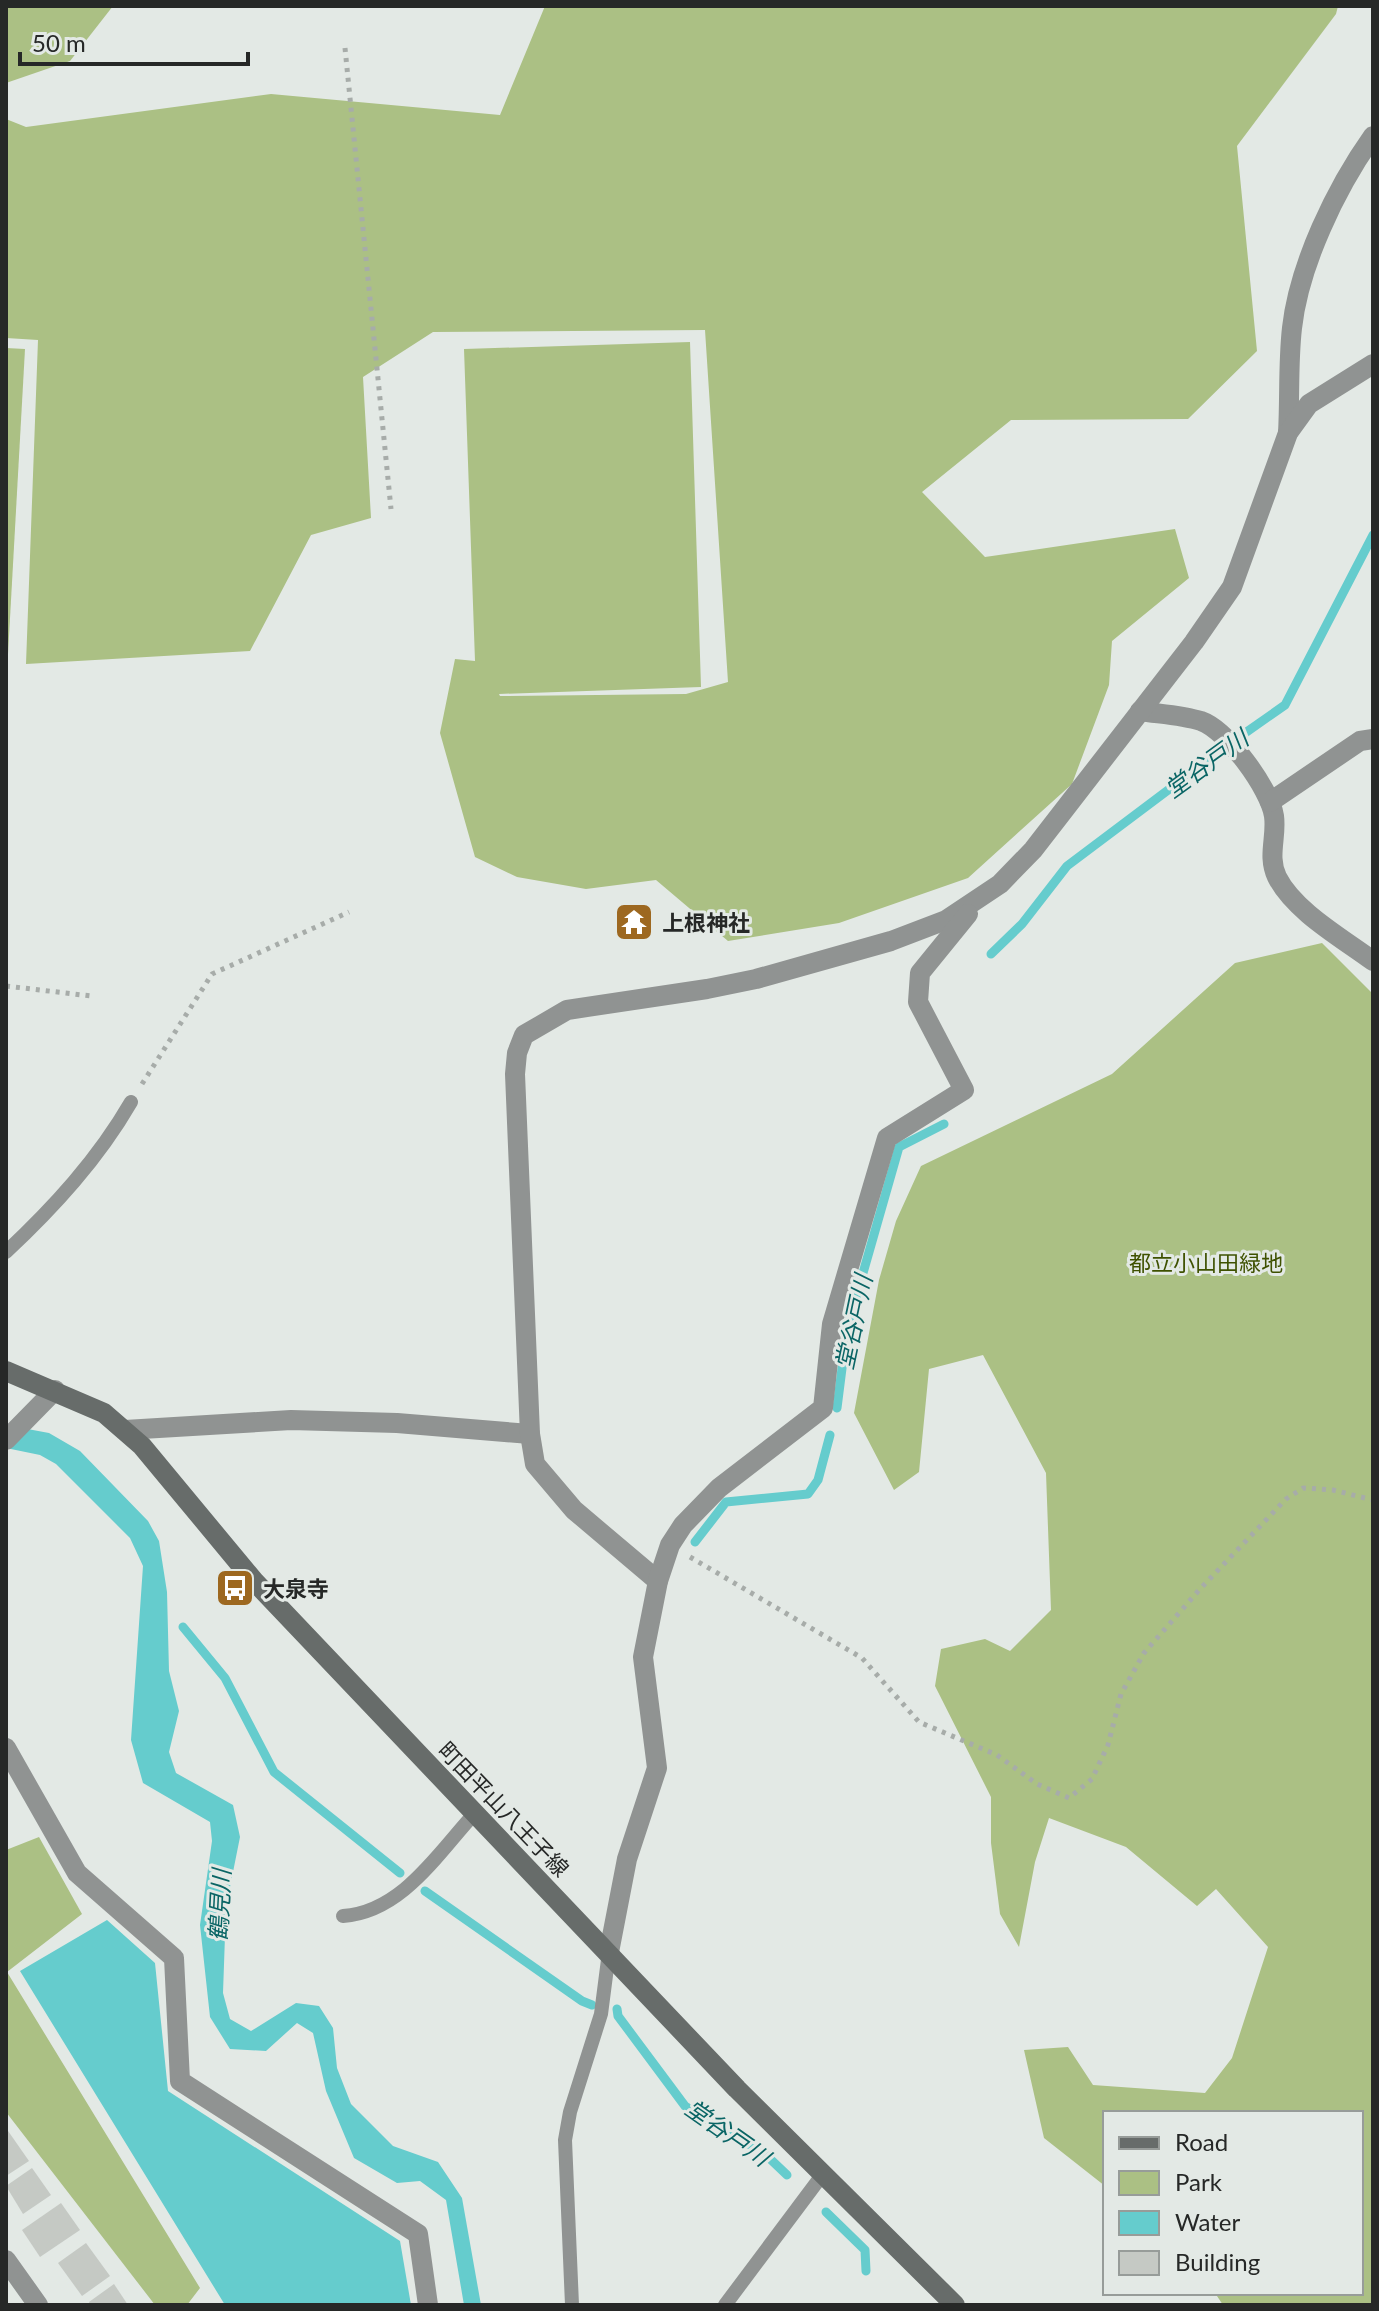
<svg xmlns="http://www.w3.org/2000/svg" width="1379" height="2311" font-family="Lato,'Noto Sans JP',sans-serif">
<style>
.green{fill:#abc084}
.water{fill:#65cccd}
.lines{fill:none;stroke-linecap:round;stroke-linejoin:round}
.stream{stroke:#65cccd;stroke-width:9}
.building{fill:#c5c9c4}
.path{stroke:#a7aca9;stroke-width:5;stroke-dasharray:4 6;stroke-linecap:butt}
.service{stroke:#909392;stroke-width:14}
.minor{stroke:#909392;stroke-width:20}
.secondary{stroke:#676c6a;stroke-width:20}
.labels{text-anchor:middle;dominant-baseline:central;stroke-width:6;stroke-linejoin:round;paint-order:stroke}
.poi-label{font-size:22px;font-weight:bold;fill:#262827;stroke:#e3e9e5;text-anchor:start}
.park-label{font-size:22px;fill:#3e5100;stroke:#e3e9e5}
.street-label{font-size:22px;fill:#262827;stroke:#e3e9e5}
.water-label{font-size:24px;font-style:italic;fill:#0a6565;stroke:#e3e9e5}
</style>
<rect width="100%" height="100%" fill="#e3e9e5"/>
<g class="green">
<path d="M6,6H113L70,61L6,83Z"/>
<path d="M545,6H1338L1336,14L1237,146L1257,351L1188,419L1011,420L922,492L985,557L1175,529L1189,578L1112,641L1109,685L1072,784L968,878L839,923L728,941L656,880L586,889L517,877L475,857L440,733L455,659L475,661L464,349L690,342L701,687L499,694L500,696L686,694L728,682L705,330L433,332L363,377L371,518L311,535L250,651L26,664L38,340L6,338V119L26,127L271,94L500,115Z"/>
<path d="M6,348L25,349L6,690Z"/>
<path d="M1322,943L1373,994V2305H1223L1215,2293H1361V2113H1105V2186L1044,2138L1024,2050L1068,2047L1093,2085L1205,2093L1232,2058L1268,1947L1216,1889L1197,1906L1126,1847L1049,1818L1035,1862L1019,1947L1000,1914L991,1843V1797L935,1686L941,1649L985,1639L1010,1651L1051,1610L1046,1473L983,1355L929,1369L919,1472L894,1490L854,1413L879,1280L896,1221L921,1166L1112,1074L1235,963Z"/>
<path d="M39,1837L82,1914L7,1972L200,2288L187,2305H155L6,2112V1850Z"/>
</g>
<g class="water">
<path d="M6,1425L49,1433L80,1451L148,1521L159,1541L167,1592L169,1671L179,1711L169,1752L176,1773L233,1805L240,1837L226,1907L223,1993L230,2019L251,2031L296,2003L319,2006L333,2028L337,2068L351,2104L393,2146L438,2162L462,2198L481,2305H464L446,2200L420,2181L397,2183L354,2158L326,2091L313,2033L297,2023L266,2051L230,2049L210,2017L200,1925L212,1841L210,1822L143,1783L131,1740L143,1566L130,1538L56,1464L40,1455L6,1448Z"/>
<path d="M107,1920L155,1963L168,2091L400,2241L411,2305H225L20,1971Z"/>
</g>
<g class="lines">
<g class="stream">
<path d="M991,954L1022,924L1067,866L1228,745L1285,705L1373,535"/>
<path d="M837,1408L847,1329L899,1147L944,1124"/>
<path d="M695,1542L726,1502L808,1494L818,1480L830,1435"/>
<path d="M183,1627L225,1678L274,1772L400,1873"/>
<path d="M425,1891L582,2001L592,2005"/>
<path d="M617,2009L618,2016L685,2106L766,2155L787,2175"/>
<path d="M826,2212L865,2250L866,2271"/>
</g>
</g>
<g class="building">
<path d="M6,2128L29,2161L6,2176Z"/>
<path d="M32,2168L51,2195L23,2214L6,2186Z"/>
<path d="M61,2203L80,2230L40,2257L22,2230Z"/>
<path d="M86,2243L110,2276L82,2296L58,2263Z"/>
<path d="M114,2284L128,2305H90L89,2302Z"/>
</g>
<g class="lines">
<g class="path">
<path d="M345,48L391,509"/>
<path d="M6,986L91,996"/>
<path d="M142,1084L212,974L349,912"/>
<path d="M690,1557L862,1658L919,1722L997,1755L1037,1784L1069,1798L1092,1779L1108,1745L1121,1694L1144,1653L1200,1589L1286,1499L1303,1488L1333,1490L1373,1500"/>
</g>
<g class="service">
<path d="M6,1252C54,1207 98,1159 131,1102"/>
<path d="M343,1916C402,1912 438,1853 475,1813"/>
<path d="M572,2305L565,2140L570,2112L601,2014L609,1952"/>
<path d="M725,2305L823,2174"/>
</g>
<g class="minor">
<path d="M1288,433C1290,399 1288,363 1292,328C1299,265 1336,188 1373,136"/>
<path d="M1140,711C1160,714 1182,715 1201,721C1227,730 1270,789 1274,816C1277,837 1267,856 1277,877C1294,911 1342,938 1373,961"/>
<path d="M1270,802L1360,741L1373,739"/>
<path d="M125,1430L291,1420L397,1423L530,1434"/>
<path d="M6,1440L55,1390"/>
<path d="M658,1581L574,1510L535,1464L530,1434L515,1074L517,1053L524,1035L567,1010L707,989L756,979L891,941L946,920L1000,884L1033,850L1064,810L1194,642L1232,587L1288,433L1309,404L1373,364"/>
<path d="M6,1748L77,1873L174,1958L180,2081L418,2234L428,2305"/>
<path d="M609,1952L627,1859L657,1768L643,1657L658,1581L670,1545L683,1525L719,1488L823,1408L832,1324L887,1138L964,1090L918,1002L920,973L968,914"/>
<path d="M6,2260L38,2305"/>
</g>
<path class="secondary" d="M6,1371L104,1413L142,1446L254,1581L737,2089L955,2305"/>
</g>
<defs>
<symbol id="temple-square" viewBox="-11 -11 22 22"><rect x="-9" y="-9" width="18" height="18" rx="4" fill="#9d6820" stroke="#e3e9e5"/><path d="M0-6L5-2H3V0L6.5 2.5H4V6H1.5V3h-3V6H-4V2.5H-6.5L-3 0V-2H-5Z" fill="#fff"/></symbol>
<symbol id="bus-square" viewBox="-11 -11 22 22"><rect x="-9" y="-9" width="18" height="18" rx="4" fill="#9d6820" stroke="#e3e9e5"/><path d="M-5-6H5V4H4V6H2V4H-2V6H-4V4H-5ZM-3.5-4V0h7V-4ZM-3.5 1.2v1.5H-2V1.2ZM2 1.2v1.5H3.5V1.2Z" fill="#fff"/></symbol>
</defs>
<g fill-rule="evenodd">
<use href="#temple-square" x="612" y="900" width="44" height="44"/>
<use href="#bus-square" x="213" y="1566" width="44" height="44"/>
</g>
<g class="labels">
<g class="poi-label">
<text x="662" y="922">上根神社</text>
<text x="263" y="1588">大泉寺</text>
</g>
<g class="park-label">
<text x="1206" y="1262">都立小山田緑地</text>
</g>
<g class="street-label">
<text transform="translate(504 1809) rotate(46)">町田平山八王子線</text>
</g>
<g class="water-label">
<text transform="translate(1206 763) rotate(-36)">堂谷戸川</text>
<text transform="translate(853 1322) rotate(-78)">堂谷戸川</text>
<text transform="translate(219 1905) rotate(-87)">鶴見川</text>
<text transform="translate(728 2132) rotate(35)">堂谷戸川</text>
</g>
</g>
<rect width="1379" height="2311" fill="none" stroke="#262827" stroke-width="16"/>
<rect x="1103" y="2111" width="260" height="184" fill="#e3e9e5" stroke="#979c99" stroke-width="2"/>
<rect x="1119" y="2137" width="40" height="12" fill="#676c6a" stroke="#979c99" stroke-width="2"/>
<text x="1175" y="2151" font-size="24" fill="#262827">Road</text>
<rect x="1119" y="2171" width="40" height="24" fill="#abc084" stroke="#979c99" stroke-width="2"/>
<text x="1175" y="2191" font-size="24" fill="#262827">Park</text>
<rect x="1119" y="2211" width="40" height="24" fill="#65cccd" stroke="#979c99" stroke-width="2"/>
<text x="1175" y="2231" font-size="24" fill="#262827">Water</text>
<rect x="1119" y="2251" width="40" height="24" fill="#c5c9c4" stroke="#979c99" stroke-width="2"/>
<text x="1175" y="2271" font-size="24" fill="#262827">Building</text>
<path d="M20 52v12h228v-12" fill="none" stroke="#262827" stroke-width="4"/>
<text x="32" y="52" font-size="24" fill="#262827" stroke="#e3e9e5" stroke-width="6" paint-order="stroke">50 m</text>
</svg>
